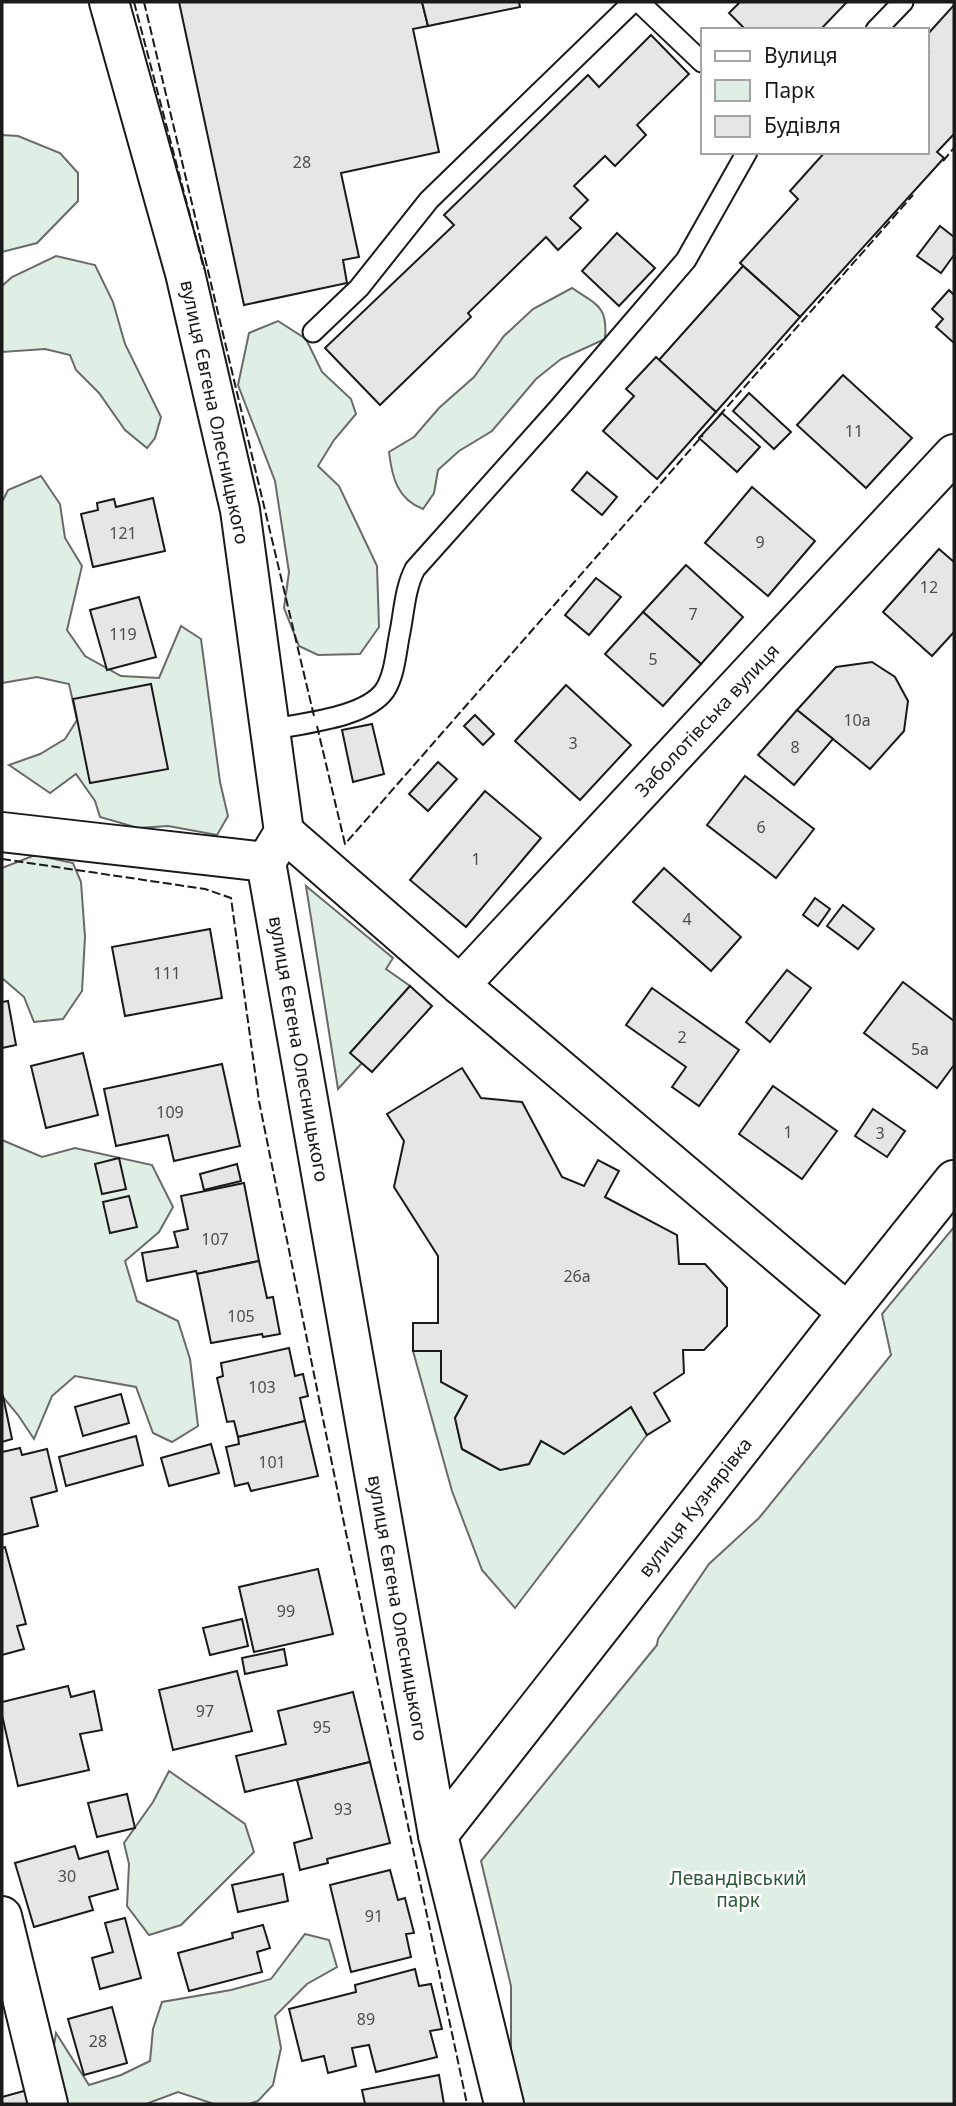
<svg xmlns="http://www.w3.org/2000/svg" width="956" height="2106" font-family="'Noto Sans',sans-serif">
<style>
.green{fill:#e0efe3;stroke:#6a6a6a;stroke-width:2}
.building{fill:#e6e6e6;stroke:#1a1a1a;stroke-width:2}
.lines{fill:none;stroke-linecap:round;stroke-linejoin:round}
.lane-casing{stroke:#1a1a1a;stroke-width:23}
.street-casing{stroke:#1a1a1a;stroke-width:42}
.lane{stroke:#fff;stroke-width:19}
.street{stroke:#fff;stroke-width:38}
.fence{stroke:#1a1a1a;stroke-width:2;stroke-dasharray:9 3.5;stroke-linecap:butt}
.labels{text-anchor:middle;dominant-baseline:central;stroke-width:5;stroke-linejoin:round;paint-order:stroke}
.number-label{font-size:16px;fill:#4d4d4d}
.street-label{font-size:19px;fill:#1a1a1a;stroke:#fff}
.park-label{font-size:19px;fill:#2b5a34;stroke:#fff}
</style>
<rect width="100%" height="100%" fill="#fff"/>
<g class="green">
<path d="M2,135L18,136L60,153L78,173V201L37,243L2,252Z"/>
<path d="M56,256L95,265L113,302L125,344L161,417L155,438L147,448L125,430L99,393L76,370L70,355L45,349L2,352V286L12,277Z"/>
<path d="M572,288C597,305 608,306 605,339L561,359L536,379L492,431L459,451L438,470L434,493L423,509C397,499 392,477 389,452L414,437L439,408L474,377L504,336L533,309Z"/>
<path d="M278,321L306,339L322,372L351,399L356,414L334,440L318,466L339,486L377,566L379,627L360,654L318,655L299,646L284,608L289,572L275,481L238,385L249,333Z"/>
<path d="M41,476L60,504L65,538L82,566L67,630L85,656L121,676L159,678L181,626L201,639L220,782L228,816L217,835L168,826L138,828L100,817L95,801L76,774L50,793L9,765L40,754L65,739L77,720L69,684L37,677L2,683V502L8,490Z"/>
<path d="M35,855L73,863L81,882L85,937L82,991L63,1019L34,1022L24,997L2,978V868Z"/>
<path d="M306,886L393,958L386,969L410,986L351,1052L362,1063L338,1089Z"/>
<path d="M2,1140L42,1157L75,1148L152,1165L173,1207L159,1232L125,1261L137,1301L178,1321L190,1359L198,1426L172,1442L153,1433L136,1387L75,1376L52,1396L34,1439L18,1415L2,1396Z"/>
<path d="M954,1227V2104H523L511,2062V1986L481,1861L657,1645L658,1639L709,1564L759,1518L891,1355L882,1314Z"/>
<path d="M413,1351H441V1382L467,1396L455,1418L462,1449L500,1470L529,1464L541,1441L564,1454L631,1407L647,1435L515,1608L482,1570L452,1491Z"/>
<path d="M169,1771L245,1824L254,1852L181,1925L149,1935L127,1906L129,1864L124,1843L153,1802Z"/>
<path d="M305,1934L329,1940L337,1967L307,1984L275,2016L281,2048L273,2085L258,2101L249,2104H214L178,2092L146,2104H58L52,2057L56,2033L89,2085L121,2075L150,2061L153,2029L162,2002L231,1990L271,1979Z"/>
</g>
<g class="building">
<path d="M179,2H422L428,26L413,29L439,152L341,173L359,257L343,260L347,283L244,305Z"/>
<path d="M422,2H519L520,7L428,26Z"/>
<path d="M740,2H847L820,30H746L729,13Z"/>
<path d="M954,5V134L937,152L944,158L800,317L740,263L798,199L790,191L825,152H926V56L929,53L926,51V36Z"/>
<path d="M651,35L689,74L637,125L646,135L615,166L605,156L574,186L588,200L570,218L581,228L558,250L546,237L468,313L471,317L380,405L325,348L454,225L444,215L588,75L599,87Z"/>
<path d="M940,226L954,237V255L941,273L917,256Z"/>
<path d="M617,233L655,268L619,306L582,271Z"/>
<path d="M743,266L800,317L716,412L659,360Z"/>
<path d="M949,290L954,295V343L936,327L943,319L932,309Z"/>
<path d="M656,357L716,412L657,479L603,431L634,396L626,389Z"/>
<path d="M843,375L912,438L866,488L797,425Z"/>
<path d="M749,393L791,432L774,449L733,411Z"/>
<path d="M722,413L760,447L737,472L699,438Z"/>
<path d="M587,472L617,497L602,515L572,490Z"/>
<path d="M752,487L815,541L768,596L705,543Z"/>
<path d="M153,498L165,551L93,567L81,514L98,510L97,503L114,499L116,507Z"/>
<path d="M939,549L954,562V632L932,656L883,612Z"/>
<path d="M686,565L743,617L701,664L643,612Z"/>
<path d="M596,578L621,597L589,635L565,615Z"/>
<path d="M139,597L156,657L107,670L90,610Z"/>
<path d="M643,612L701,664L663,706L605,654Z"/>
<path d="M872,662L895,677L908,701L904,731L870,769L797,710L836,667Z"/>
<path d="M151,684L168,769L90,783L73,699Z"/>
<path d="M566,685L631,745L580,800L515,741Z"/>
<path d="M797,710L833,739L794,785L758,755Z"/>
<path d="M475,715L494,734L483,745L464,726Z"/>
<path d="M372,724L384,774L353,782L342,730Z"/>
<path d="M438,762L457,779L428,811L409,794Z"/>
<path d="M745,776L814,829L776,878L707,825Z"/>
<path d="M485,791L541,838L466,927L410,880Z"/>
<path d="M664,868L741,937L711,971L633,902Z"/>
<path d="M815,898L830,909L818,926L803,915Z"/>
<path d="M843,905L874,929L858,949L827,926Z"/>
<path d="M210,929L222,998L125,1016L112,947Z"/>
<path d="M787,970L811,988L770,1042L746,1022Z"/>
<path d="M903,982L954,1021V1065L937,1088L864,1033Z"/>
<path d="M410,986L432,1006L372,1072L350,1053Z"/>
<path d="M652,988L739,1050L699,1106L672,1087L686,1067L626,1025Z"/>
<path d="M8,1001L16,1045L2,1048V1002Z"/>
<path d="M83,1053L98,1115L46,1128L31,1066Z"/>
<path d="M222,1064L240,1146L174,1161L168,1135L116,1146L104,1089Z"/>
<path d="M462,1068L481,1098L522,1102L562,1177L584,1186L598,1160L619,1171L605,1197L677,1235L679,1264H705L727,1288V1326L704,1350H683L684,1373L654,1393L670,1421L647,1435L631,1407L564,1454L541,1441L529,1464L500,1470L462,1449L455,1418L467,1396L441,1382V1351H413V1323H438V1256L394,1187L404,1141L387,1114Z"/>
<path d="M773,1086L837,1131L802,1179L739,1134Z"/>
<path d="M873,1109L905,1131L887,1157L855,1136Z"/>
<path d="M119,1158L126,1189L102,1194L95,1164Z"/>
<path d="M237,1164L241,1181L204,1190L200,1174Z"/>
<path d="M244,1183L259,1261L197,1274L196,1271L147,1281L142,1253L178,1247L174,1232L188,1229L181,1196Z"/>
<path d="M129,1196L137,1227L110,1233L103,1202Z"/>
<path d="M259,1261L267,1298L273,1297L280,1334L263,1337L262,1334L211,1343L197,1274Z"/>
<path d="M289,1348L295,1376L303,1374L308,1396L300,1398L305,1421L238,1437L234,1421L227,1422L217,1378L223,1376L221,1363Z"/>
<path d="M121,1394L129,1423L83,1436L75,1407Z"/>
<path d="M3,1396L12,1439L2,1442V1397Z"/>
<path d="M305,1421L318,1476L251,1491L248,1483L235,1486L226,1447L239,1444L238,1437Z"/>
<path d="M136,1436L143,1465L66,1486L59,1457Z"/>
<path d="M211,1444L219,1473L169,1486L161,1458Z"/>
<path d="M20,1448L22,1455L47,1449L57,1491L31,1498L38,1526L2,1535V1452Z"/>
<path d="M5,1547L26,1624L17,1626L24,1649L2,1655V1548Z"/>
<path d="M318,1569L333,1634L254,1652L239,1587Z"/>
<path d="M242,1619L248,1646L210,1655L203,1628Z"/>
<path d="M284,1649L287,1665L245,1674L242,1658Z"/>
<path d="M237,1671L252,1731L173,1750L159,1690Z"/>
<path d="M68,1686L71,1697L94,1691L102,1730L80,1734L89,1770L18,1786L2,1715V1702Z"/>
<path d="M353,1692L370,1762L245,1792L236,1756L286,1744L278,1711Z"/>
<path d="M370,1762L390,1843L327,1859L328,1863L300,1870L294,1843L312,1838L297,1780Z"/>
<path d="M127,1794L135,1828L97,1837L88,1803Z"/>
<path d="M75,1846L79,1859L108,1851L118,1889L89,1897L93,1910L34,1927L15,1863Z"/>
<path d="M390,1870L398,1900L405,1898L414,1933L406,1934L411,1957L351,1972L330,1885Z"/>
<path d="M283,1874L288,1901L238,1912L232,1885Z"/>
<path d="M125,1918L141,1978L100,1989L92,1958L113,1952L105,1923Z"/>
<path d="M263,1925L270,1948L257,1952L262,1972L189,1991L178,1953L233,1938L232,1933Z"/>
<path d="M415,1969L419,1986L431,1984L442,2029L430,2031L437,2057L376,2072L369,2045L352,2048L356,2066L328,2073L324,2056L302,2061L289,2009L356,1992L355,1985Z"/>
<path d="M112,2007L127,2063L84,2075L68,2019Z"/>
<path d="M439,2075L444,2104H365L362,2090Z"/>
<path d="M31,2089L35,2104H2V2097Z"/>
</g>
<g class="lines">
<defs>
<g id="lane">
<path d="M639,2L702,62"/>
<path d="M876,30L903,2"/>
<path d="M313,332L359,288L429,200L633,2"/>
<path d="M270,730C302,723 366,718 385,690C395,674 396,651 400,632C404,612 405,588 415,569L558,409L686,260L747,152"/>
</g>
<g id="street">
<path d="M109,2L185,273L240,510L284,832L266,862L438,1835L504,2104"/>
<path d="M2,832L266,862"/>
<path d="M284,832L460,985L847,1312"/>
<path d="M460,985L954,454"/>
<path d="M438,1835L840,1322L954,1180"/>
<path d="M2,1916L48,2104"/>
</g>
</defs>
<use href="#lane" class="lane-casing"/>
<use href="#street" class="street-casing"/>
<use href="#lane" class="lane"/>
<use href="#street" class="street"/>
<g class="fence">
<path d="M134,2L204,269"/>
<path d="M144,2L314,716"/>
<path d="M943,161L954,148"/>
<path d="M719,416L913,195"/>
<path d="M317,726L345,844L703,435"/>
<path d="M2,859L205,889L231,898L259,1101L346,1533L467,2104"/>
</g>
</g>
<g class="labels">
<g class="number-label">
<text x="302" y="162">28</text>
<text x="854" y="431">11</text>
<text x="123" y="533">121</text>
<text x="760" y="542">9</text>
<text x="929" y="587">12</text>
<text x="693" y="614">7</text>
<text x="123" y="634">119</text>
<text x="653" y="659">5</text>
<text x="857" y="720">10а</text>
<text x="573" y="743">3</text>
<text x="795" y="747">8</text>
<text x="761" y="827">6</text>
<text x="476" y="859">1</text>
<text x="687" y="919">4</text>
<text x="167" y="973">111</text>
<text x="682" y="1037">2</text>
<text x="920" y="1049">5а</text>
<text x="170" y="1112">109</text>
<text x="788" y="1132">1</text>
<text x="880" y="1133">3</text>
<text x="215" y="1239">107</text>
<text x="577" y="1276">26а</text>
<text x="241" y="1316">105</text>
<text x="262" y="1387">103</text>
<text x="272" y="1462">101</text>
<text x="286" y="1611">99</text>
<text x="205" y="1711">97</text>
<text x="322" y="1727">95</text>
<text x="343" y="1809">93</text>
<text x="67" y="1876">30</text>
<text x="374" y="1916">91</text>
<text x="366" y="2019">89</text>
<text x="98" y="2041">28</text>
</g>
<g class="street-label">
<text transform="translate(215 412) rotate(78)">вулиця Євгена Олесницького</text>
<text transform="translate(707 720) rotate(-47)">Заболотівська вулиця</text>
<text transform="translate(299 1049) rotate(80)">вулиця Євгена Олесницького</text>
<text transform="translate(695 1507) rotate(-52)">вулиця Кузнярівка</text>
<text transform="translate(398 1608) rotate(80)">вулиця Євгена Олесницького</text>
</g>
<g class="park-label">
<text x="738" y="1878">Левандівський<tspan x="738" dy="22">парк</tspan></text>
</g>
</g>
<rect width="956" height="2106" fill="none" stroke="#1a1a1a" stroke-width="7"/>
<rect x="701" y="28" width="228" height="126" fill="#ffffff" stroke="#a3a3a3" stroke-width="2"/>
<rect x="715" y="51" width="35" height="10" fill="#ffffff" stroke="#a3a3a3" stroke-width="2"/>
<text x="764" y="63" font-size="21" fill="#1a1a1a">Вулиця</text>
<rect x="715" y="80" width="35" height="21" fill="#e0efe3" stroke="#a3a3a3" stroke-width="2"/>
<text x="764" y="98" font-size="21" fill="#1a1a1a">Парк</text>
<rect x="715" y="116" width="35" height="21" fill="#e6e6e6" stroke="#a3a3a3" stroke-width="2"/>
<text x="764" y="133" font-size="21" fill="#1a1a1a">Будівля</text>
</svg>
